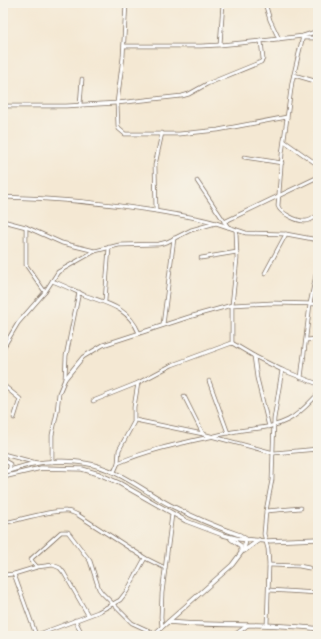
<svg xmlns="http://www.w3.org/2000/svg" width="321" height="639" font-family="'Gochi Hand',sans-serif">
<style>
.lines{fill:none;stroke-linecap:round;stroke-linejoin:round}
.minor-casing{stroke:#7c6c5d;stroke-width:4.5}
.tertiary-casing{stroke:#7c6c5d;stroke-width:5}
.minor{stroke:#fff;stroke-width:3}
.tertiary{stroke:#fff;stroke-width:3.5}
</style>
<rect width="100%" height="100%" fill="#f7f3e8"/>
<filter id="ink" filterUnits="userSpaceOnUse"><feTurbulence type="fractalNoise" baseFrequency=".025" numOctaves="2"/><feDisplacementMap in="SourceGraphic" scale="8" xChannelSelector="R" yChannelSelector="G"/><feConvolveMatrix kernelMatrix="1 2 1 2 8 2 1 2 1" color-interpolation-filters="sRGB"/></filter>
<filter id="wash" filterUnits="userSpaceOnUse"><feTurbulence type="fractalNoise" baseFrequency=".012" numOctaves="4" result="noise"/><feDisplacementMap in="SourceGraphic" scale="16" xChannelSelector="R" yChannelSelector="G"/><feGaussianBlur stdDeviation="0.9" result="paint"/><feColorMatrix in="noise" values="0 0 0 0 0 0 0 0 0 0 0 0 0 0 0 0 0 1.4 0 .05"/><feComposite in="paint" operator="in"/></filter>
<g filter="url(#wash)">
<rect width="100%" height="100%" fill="#f4e8d3"/>
</g>
<g filter="url(#ink)">
<g class="lines">
<defs>
<g id="minor">
<path d="M126,3L123,57L117,103L118,127L119,129L125,134H179L218,130L287,117"/>
<path d="M223,3L220,45L261,41"/>
<path d="M265,3L270,20L279,39"/>
<path d="M303,36L292,82L282,154L278,206C280,213 298,222 306,221C310,221 314,218 318,215"/>
<path d="M302,38H318"/>
<path d="M124,46H201L220,45"/>
<path d="M294,75L318,82"/>
<path d="M80,105L82,79"/>
<path d="M3,106H66L117,103L182,96L189,94L207,84L261,62L263,59L261,41L303,36L318,31"/>
<path d="M284,141L318,165"/>
<path d="M244,157L282,163"/>
<path d="M197,181L228,227"/>
<path d="M3,197C54,198 105,203 156,211C176,215 197,217 216,223"/>
<path d="M156,211L155,165L162,133"/>
<path d="M3,221L26,227L62,243L95,251L119,245L159,244L167,242L191,230L216,223L246,233L286,234L318,240"/>
<path d="M224,222L318,177"/>
<path d="M26,227V265L45,292"/>
<path d="M201,258L237,252"/>
<path d="M265,273L286,234"/>
<path d="M52,281C63,285 73,290 84,295C108,304 128,307 139,333"/>
<path d="M105,301L109,247"/>
<path d="M163,325L174,238"/>
<path d="M306,340L318,339"/>
<path d="M232,343V305L272,303L318,304"/>
<path d="M232,343L254,356L282,370"/>
<path d="M3,348L18,323L45,292L58,272L95,251"/>
<path d="M254,356L257,378L269,427"/>
<path d="M301,378L310,304L318,265"/>
<path d="M65,379L66,356L79,292"/>
<path d="M209,381L228,433"/>
<path d="M3,385L20,399L14,418"/>
<path d="M184,396L203,434"/>
<path d="M93,401L138,383L172,365L232,343"/>
<path d="M135,420L203,434L274,453L318,449"/>
<path d="M3,454L37,463"/>
<path d="M3,460L10,464V467L9,471"/>
<path d="M52,462V435L57,412L59,393L65,379L83,357L103,345L189,317L232,305L237,259L236,231"/>
<path d="M118,463C155,447 194,441 232,432C251,428 271,429 288,420C300,414 309,403 318,394"/>
<path d="M114,472L118,463L119,450L134,422V407L138,383"/>
<path d="M266,511L301,508"/>
<path d="M3,523C20,520 50,510 66,511C70,511 74,513 78,515L145,558L165,568"/>
<path d="M269,565L299,566L309,568"/>
<path d="M37,567L31,560L32,558L61,532H68L90,561L99,589L102,593L132,623L154,633"/>
<path d="M14,574L36,635"/>
<path d="M3,575L14,574L37,567L53,565L60,568L64,573L88,615"/>
<path d="M269,590L318,593"/>
<path d="M75,620L83,636"/>
<path d="M267,625L269,565L268,549L264,534L266,511L272,480L274,419L282,370L318,384"/>
<path d="M162,627L161,617L162,593L172,514"/>
<path d="M34,636L98,612L120,600L127,591L145,558"/>
<path d="M233,636L248,625"/>
</g>
<g id="tertiary">
<path d="M3,472C13,470 22,466 32,464C47,461 69,460 84,463C117,468 142,490 170,505C193,517 216,527 240,535L246,539"/>
<path d="M3,477L41,468L82,469L99,474L119,483L186,521L223,535L239,539L266,541L318,539"/>
<path d="M231,539L241,546V551"/>
<path d="M244,551L259,540"/>
<path d="M168,622C218,627 268,622 318,629"/>
<path d="M152,636L232,565L244,549L246,540"/>
</g>
</defs>
<use href="#minor" class="minor-casing"/>
<use href="#tertiary" class="tertiary-casing"/>
<use href="#minor" class="minor"/>
<use href="#tertiary" class="tertiary"/>
</g>
</g>
<rect width="321" height="639" fill="none" stroke="#f7f3e8" stroke-width="16"/>
</svg>
